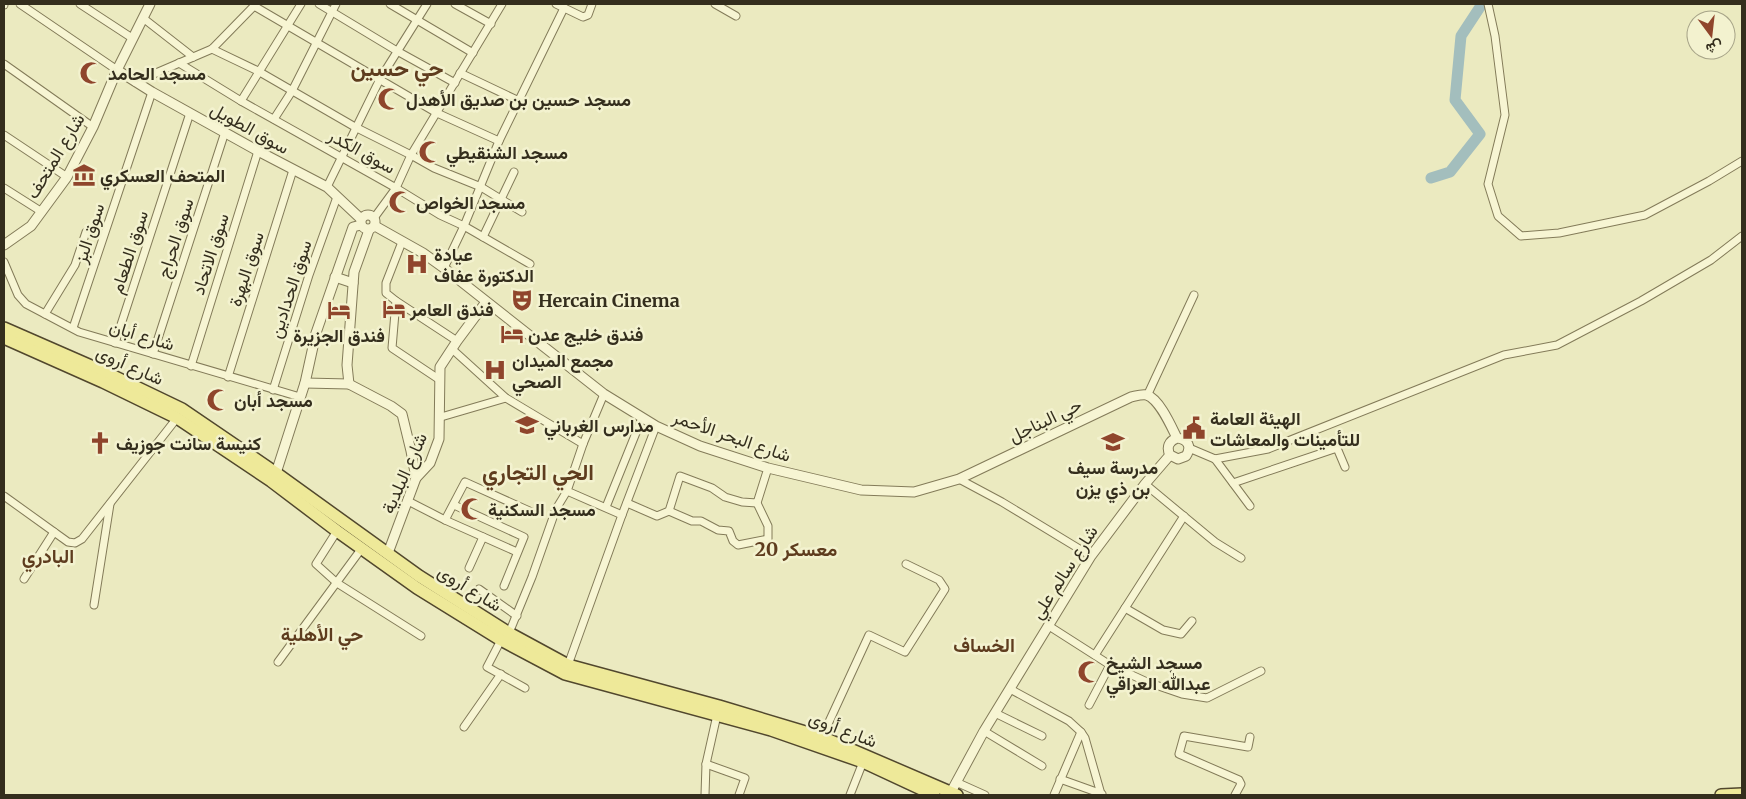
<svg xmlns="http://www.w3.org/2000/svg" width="1746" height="799" font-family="Merriweather,Vazirmatn,serif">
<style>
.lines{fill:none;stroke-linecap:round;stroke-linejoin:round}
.river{stroke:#a3bebd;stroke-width:11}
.minor-casing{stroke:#837b59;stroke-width:9}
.tertiary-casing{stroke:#837b59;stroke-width:11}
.primary-casing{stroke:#51472d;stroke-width:14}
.minor{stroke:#f7f5d3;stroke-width:7}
.tertiary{stroke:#f7f5d3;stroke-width:9}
.primary{stroke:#eee999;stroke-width:11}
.labels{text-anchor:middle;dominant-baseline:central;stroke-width:5;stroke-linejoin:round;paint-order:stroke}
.poi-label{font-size:18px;font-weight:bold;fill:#342e1d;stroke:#f3f2cf;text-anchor:start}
.street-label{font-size:18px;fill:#342e1d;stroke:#f3f2cf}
.neighbourhood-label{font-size:19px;font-weight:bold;fill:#5e3c1e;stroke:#f3f2cf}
.district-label{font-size:22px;font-weight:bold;fill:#5e3c1e;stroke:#f3f2cf}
</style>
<rect width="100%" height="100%" fill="#ebeac0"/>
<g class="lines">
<path class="river" d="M1431,178L1450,172L1480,134L1455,100L1461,36L1482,4"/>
<defs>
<g id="minor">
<path d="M20,4L117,70"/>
<path d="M80,4L132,38"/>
<path d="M319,4L397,51L455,83"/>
<path d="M390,4L473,53"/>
<path d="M455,4L491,24"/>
<path d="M556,4L583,17L588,15L592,4"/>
<path d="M715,4L736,16"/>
<path d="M1488,4L1495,36L1505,115L1488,184L1498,216L1521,236L1559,233L1645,215L1709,181L1742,161"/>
<path d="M4,5V4"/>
<path d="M254,6L437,113L499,141"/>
<path d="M143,18L193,57"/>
<path d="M212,49L258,71L355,127L411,155L434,168L481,187L522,212"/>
<path d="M179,63L241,101L396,188L440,215L464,226L530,264"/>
<path d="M4,64L93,127"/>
<path d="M460,73L519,101"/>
<path d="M135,82L212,49L256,4"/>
<path d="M241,101L301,4"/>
<path d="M274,119L292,91L336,4"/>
<path d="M4,135L67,177"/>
<path d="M327,187L380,79L427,4"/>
<path d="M4,188L42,212"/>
<path d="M374,218L396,188L411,155L502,4"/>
<path d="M483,237L514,172"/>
<path d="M402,242L386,283V293L396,301L392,348L440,380"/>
<path d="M4,262L18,295L26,304L79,332L300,397"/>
<path d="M444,268L464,226L499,141L564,8"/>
<path d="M396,301L457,341"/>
<path d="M45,314L75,265L86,232"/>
<path d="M73,328L152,92"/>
<path d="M115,343L190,113"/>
<path d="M452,349L506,398"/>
<path d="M153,354L225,132"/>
<path d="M191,366L258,151"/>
<path d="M228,377L293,170"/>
<path d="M273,390L309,275L337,197"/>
<path d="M604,394L583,444L567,491L622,515"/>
<path d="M1147,396L1194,295"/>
<path d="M441,417L506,398L583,444"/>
<path d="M1189,448L1215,459L1268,449L1504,355L1557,345L1641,301L1711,260L1742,236"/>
<path d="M1215,459L1250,506"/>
<path d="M959,479L1002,502L1091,556"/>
<path d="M1233,483L1337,448L1345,467"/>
<path d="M1145,484L1215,542L1241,558"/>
<path d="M4,496L68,542L75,543L82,539L177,418"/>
<path d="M408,501L445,520L517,552"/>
<path d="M627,503L657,516L669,511L680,476L712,488L725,497L742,502L757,503L768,468"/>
<path d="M454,505L524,537L504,586"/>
<path d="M606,507L642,418"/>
<path d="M669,511L692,521H701L718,530L729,531L733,541L738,545L768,539V526L757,503"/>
<path d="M445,520L465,482L534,513"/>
<path d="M337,531L316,564L337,583L421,636"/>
<path d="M469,568L483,537"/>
<path d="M24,579L54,532"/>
<path d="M479,589L517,616"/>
<path d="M94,605L110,504"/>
<path d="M1125,608L1163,630L1181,634L1192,621"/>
<path d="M1049,626L1110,665L1147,682L1182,694L1207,698L1261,671"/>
<path d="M509,633L532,577L556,509L567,491"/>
<path d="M501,640L487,667L525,688"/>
<path d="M1095,655L1184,516"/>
<path d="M278,662L362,548"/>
<path d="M568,665L622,515L656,426"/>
<path d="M1010,689L1069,721L1081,732"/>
<path d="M1089,705L1110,665"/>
<path d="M995,713L1042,736"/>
<path d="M464,727L501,674"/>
<path d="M984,731L1042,766"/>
<path d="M822,737L869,635L905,652L945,589L939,580L906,564"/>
<path d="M706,764L745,778L739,795"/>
<path d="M1060,779L1102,794"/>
<path d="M956,782L985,795"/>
<path d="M705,795L706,764L717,715"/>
<path d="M850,795L863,762"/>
<path d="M1054,795L1081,732L1085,738L1101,794"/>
<path d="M1235,795L1241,784L1239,780L1179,754L1184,736L1248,747L1250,737"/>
</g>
<g id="tertiary">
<path d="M117,70L152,92L258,151L327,187L361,219"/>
<circle cx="368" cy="222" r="7"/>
<path d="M375,226L423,253L444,268L604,394L656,426L700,446L768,468L861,490L914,492L959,479L1131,397C1136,396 1141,394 1147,395C1160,400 1171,426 1177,438C1188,439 1192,447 1186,456L1178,459L1170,455C1166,447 1169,441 1177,438"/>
<path d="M4,245L31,226L67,177L93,127L117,70L150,4"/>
<path d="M335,277L353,283"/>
<path d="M305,383L349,384L391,406L402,414L411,451L416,478"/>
<path d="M349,384L347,365L354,272L369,230"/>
<path d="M276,473L305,383L316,333L353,227L361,225"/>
<path d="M388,553L416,478L430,463L439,439L440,367L457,341L486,302"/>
<path d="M951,792L984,731L1091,556L1145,484L1170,455"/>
</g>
<g id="primary">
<path d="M4,328L107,373L182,409L276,473L419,576L509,633L568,665L719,706L822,737L957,795"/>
<path d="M4,338L103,382L177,418L271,481L337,531L417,588L501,640L565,674L771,730L863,762L934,795"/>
<path d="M1721,795L1742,794"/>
</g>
</defs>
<use href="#minor" class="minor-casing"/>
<use href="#tertiary" class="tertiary-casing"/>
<use href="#primary" class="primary-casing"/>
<use href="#minor" class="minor"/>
<use href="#tertiary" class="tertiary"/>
<use href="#primary" class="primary"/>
</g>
<defs>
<symbol id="mosque-bare" viewBox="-9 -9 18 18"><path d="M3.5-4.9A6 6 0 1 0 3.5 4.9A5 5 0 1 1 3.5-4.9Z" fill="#8f452c" stroke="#f3f2cf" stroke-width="2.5" paint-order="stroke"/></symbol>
<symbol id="museum-bare" viewBox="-9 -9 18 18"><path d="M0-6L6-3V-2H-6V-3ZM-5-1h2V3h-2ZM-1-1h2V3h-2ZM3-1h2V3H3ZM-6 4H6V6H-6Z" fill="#8f452c" stroke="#f3f2cf" stroke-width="2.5" paint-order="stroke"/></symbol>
<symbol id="hospital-bare" viewBox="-9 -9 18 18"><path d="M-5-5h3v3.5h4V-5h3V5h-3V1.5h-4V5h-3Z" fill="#8f452c" stroke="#f3f2cf" stroke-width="2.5" paint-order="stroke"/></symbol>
<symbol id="theatre-bare" viewBox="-9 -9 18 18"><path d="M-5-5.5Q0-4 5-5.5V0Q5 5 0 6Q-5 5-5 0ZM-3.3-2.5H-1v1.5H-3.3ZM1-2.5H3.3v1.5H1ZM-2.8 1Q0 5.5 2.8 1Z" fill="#8f452c" stroke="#f3f2cf" stroke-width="2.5" paint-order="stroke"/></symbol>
<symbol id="hotel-bare" viewBox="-9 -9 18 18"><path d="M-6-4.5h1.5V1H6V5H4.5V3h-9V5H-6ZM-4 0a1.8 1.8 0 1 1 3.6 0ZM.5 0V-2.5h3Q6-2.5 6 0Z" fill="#8f452c" stroke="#f3f2cf" stroke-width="2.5" paint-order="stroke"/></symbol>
<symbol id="school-bare" viewBox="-9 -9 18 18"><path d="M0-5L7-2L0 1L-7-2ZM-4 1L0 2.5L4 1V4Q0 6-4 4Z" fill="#8f452c" stroke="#f3f2cf" stroke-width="2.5" paint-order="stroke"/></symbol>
<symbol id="civic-bare" viewBox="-9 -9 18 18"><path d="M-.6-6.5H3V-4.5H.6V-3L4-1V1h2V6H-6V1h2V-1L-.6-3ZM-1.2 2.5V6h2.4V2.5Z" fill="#8f452c" stroke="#f3f2cf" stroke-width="2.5" paint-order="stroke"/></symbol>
<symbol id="church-bare" viewBox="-9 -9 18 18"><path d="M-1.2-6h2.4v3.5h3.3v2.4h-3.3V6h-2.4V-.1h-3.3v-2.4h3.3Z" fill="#8f452c" stroke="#f3f2cf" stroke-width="2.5" paint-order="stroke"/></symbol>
</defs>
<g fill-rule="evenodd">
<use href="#mosque-bare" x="75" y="57" width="32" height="32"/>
<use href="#mosque-bare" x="373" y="83" width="32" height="32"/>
<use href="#mosque-bare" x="414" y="136" width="32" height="32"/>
<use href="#museum-bare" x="68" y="159" width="32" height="32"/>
<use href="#mosque-bare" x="384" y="186" width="32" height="32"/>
<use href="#hospital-bare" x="401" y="248" width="32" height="32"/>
<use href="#theatre-bare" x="506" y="284" width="32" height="32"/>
<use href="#hotel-bare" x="378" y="293" width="32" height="32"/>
<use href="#hotel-bare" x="323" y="294" width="32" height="32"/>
<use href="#hotel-bare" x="496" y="318" width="32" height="32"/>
<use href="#hospital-bare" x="479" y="354" width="32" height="32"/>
<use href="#mosque-bare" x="202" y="384" width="32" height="32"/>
<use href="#school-bare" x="511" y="409" width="32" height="32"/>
<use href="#civic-bare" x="1178" y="412" width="32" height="32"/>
<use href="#school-bare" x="1097" y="426" width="32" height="32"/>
<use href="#church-bare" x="84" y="427" width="32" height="32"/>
<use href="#mosque-bare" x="456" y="493" width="32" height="32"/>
<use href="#mosque-bare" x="1073" y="656" width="32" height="32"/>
</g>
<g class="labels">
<g class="poi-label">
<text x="108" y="73">مسجد الحامد</text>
<text x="406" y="99">مسجد حسين بن صديق الأهدل</text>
<text x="446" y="152">مسجد الشنقيطي</text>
<text x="100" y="175">المتحف العسكري</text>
<text x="416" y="202">مسجد الخواص</text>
<text x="434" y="254">عيادة<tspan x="434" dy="21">الدكتورة عفاف</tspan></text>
<text x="538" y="300">Hercain Cinema</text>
<text x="410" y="309">فندق العامر</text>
<text x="528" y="334">فندق خليج عدن</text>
<text x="339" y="335" text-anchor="middle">فندق الجزيرة</text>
<text x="512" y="360">مجمع الميدان<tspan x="512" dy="21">الصحي</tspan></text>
<text x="234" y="400">مسجد أبان</text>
<text x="1210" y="418">الهيئة العامة<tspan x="1210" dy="21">للتأمينات والمعاشات</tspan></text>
<text x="544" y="425">مدارس الغرباني</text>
<text x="116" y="443">كنيسة سانت جوزيف</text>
<text x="1113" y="467" text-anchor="middle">مدرسة سيف<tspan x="1113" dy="21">بن ذي يزن</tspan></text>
<text x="488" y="509">مسجد السكنية</text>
<text x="1106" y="662">مسجد الشيخ<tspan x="1106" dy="21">عبدالله العراقي</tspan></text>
</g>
<g class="street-label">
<text transform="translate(250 128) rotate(29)">سوق الطويل</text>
<text transform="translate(362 151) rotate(29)">سوق الكدر</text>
<text transform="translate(55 156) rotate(-59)">شارع المتحف</text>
<text transform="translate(89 233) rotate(-72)">سوق البز</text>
<text transform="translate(175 238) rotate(-72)">سوق الحراج</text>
<text transform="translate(129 252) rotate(-72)">سوق الطعام</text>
<text transform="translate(210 254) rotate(-72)">سوق الاتحاد</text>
<text transform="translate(246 269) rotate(-72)">سوق البهرة</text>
<text transform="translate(290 289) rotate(-72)">سوق الحدادين</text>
<text transform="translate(142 335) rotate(17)">شارع أبان</text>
<text transform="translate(130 365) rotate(24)">شارع أروى</text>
<text transform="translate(1045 420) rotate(-26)">حي البناجل</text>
<text transform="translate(732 436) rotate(19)">شارع البحر الأحمر</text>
<text transform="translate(404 473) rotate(-66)">شارع البلدية</text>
<text transform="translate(1064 572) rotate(-57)">شارع سالم علي</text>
<text transform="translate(470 588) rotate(32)">شارع أروى</text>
<text transform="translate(843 729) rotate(21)">شارع أروى</text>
</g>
<g class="neighbourhood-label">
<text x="796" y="549">معسكر 20</text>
<text x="48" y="556">البادري</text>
<text x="322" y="634">حي الأهلية</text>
<text x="984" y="645">الخساف</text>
</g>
<g class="district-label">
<text x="397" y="68">حي حسين</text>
<text x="538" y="472">الحي التجاري</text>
</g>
</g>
<rect width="1746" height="799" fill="none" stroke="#342e1d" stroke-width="10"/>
<g transform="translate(1711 35) rotate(165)"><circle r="24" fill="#f3f2cf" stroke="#a7a488"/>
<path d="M0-4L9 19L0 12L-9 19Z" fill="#8f452c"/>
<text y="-8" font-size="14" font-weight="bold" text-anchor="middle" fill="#342e1d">ش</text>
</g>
</svg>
